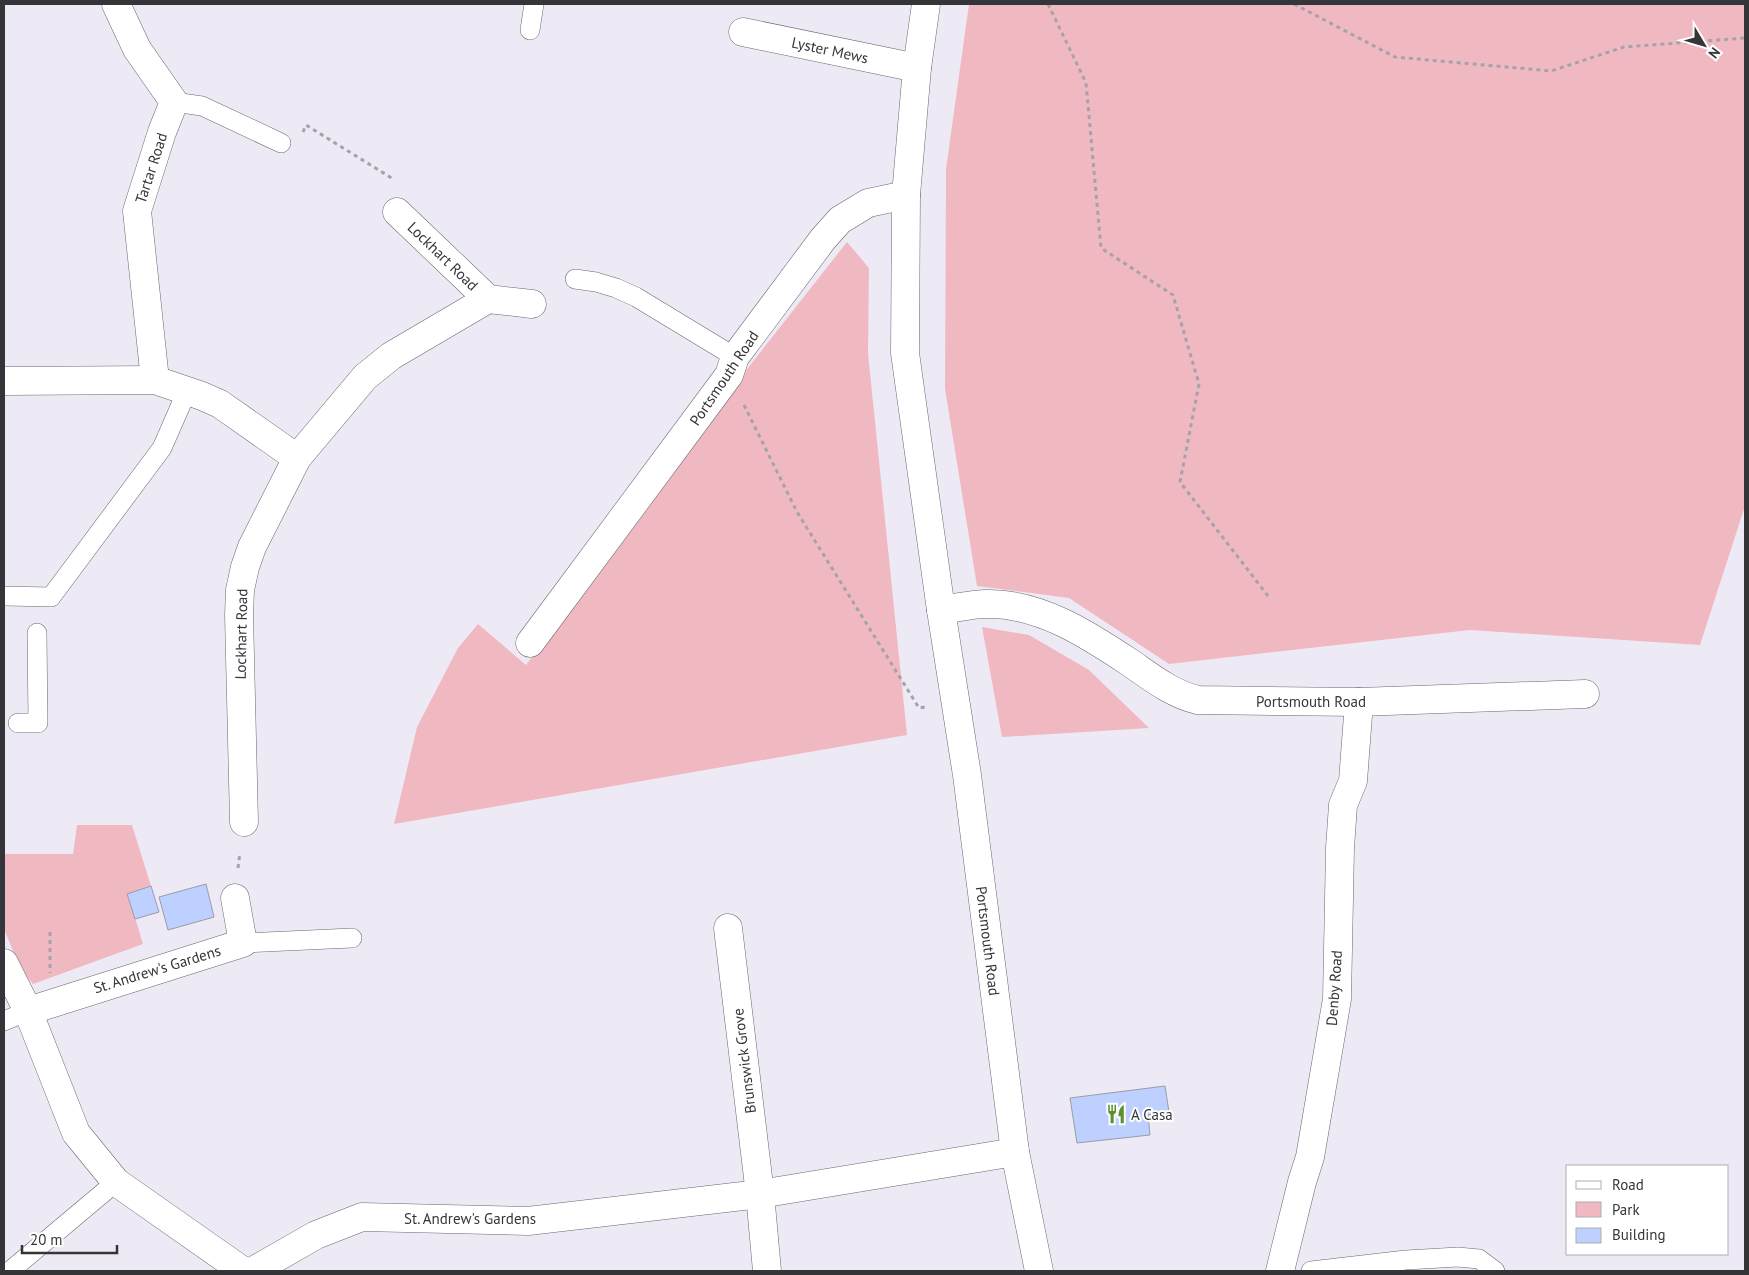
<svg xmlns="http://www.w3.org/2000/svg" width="1749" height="1275" font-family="'PT Sans',sans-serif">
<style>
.green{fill:#f0b9c2}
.building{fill:#bdd0ff;stroke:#989da6}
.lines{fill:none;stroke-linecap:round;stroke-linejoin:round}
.service-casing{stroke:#69666f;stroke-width:20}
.minor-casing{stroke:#69666f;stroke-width:29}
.primary-casing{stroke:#69666f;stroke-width:29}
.path{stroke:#a5a2aa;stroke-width:3;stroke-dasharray:4 4;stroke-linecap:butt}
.service{stroke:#fff;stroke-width:19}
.minor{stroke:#fff;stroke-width:28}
.primary{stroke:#fff;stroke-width:28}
.labels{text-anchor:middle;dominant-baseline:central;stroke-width:4;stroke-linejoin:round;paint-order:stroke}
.street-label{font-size:15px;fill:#353438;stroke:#fff}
.poi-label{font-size:15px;fill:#353438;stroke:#fff;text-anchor:start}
</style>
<rect width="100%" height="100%" fill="#eeeaf5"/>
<g class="green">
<path d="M969,4H1745V506L1700,645L1470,630L1169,664L1069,598L977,586L945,389L946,169Z"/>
<path d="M847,242L869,268L868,353L907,735L394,824L417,727L458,648L478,624L526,665L696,434Z"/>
<path d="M982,627L1029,635L1089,670L1149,728L1002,737Z"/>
<path d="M77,825H132L151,886L128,894L143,944L33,984L21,970L4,929V854H73Z"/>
</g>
<g class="building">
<path d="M206,884L214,917L168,930L159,897Z"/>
<path d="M151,886L159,912L135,919L127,894Z"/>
<path d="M1165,1086L1169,1112L1148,1115L1150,1135L1077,1143L1070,1098Z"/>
</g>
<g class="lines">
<defs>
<g id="service">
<path d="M530,30L534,4"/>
<path d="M174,102L202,106L281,143"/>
<path d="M575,279L596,282L616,288L636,297L735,357"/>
<path d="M4,596L51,597L162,448L187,391"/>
<path d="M18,723H38L37,633"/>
<path d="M243,943L352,938"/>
<path d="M4,1021L28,1011"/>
<path d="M10,1271L116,1182"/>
<path d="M1311,1271L1406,1260L1458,1257L1479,1259L1495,1271"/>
</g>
<g id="minor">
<path d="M116,4L137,49L174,102L162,132L137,211L155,380"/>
<path d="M743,32L917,68"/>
<path d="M397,212L488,299"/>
<path d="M4,381L155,380L202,396L220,404L297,458"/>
<path d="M941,610C956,608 972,604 987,604C1039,603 1087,634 1129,662C1151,677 1172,694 1198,700L1359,702L1585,694"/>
<path d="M530,643L729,375L735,357L823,239L840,220L868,203L906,195"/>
<path d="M244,822L239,615L240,590L245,567L252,547L297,458L365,377L391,356L488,299L532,304"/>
<path d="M728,928L760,1194L767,1271"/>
<path d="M4,963L28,1011L76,1133L116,1182L243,1271"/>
<path d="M28,1011L243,943L235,898"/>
<path d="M253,1271L316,1235L362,1217L528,1221L760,1194L1015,1152"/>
<path d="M1280,1271L1302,1182L1310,1157L1337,999L1340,848L1343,805L1353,781L1359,702"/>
</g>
<path id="primary" d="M926,4L917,68L906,195L905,353L941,610L967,775L1015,1152L1039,1271"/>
</defs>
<use href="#service" class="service-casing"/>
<use href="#minor" class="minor-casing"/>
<use href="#primary" class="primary-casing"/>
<g class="path">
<path d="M1048,4L1086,83L1101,248L1173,295L1199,384L1180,482L1268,596"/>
<path d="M1294,4L1395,57L1551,71L1624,47L1745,38"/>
<path d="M303,132L306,125L390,177L394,181"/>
<path d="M744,405L797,512L919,708L925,707"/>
<path d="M238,868L240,852"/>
<path d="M50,932V973"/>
</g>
<use href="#service" class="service"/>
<use href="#minor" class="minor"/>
<use href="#primary" class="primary"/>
</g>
<defs>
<symbol id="restaurant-bare" viewBox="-9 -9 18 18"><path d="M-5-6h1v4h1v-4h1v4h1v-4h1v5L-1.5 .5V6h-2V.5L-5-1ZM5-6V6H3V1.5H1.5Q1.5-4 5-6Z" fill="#5c912b" stroke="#fff" stroke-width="2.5" paint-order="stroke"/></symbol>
</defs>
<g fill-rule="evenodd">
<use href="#restaurant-bare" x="1102" y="1100" width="28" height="28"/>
</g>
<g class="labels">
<g class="street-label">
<text transform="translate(830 50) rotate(12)">Lyster Mews</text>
<text transform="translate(151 168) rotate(-72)">Tartar Road</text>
<text transform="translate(443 256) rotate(44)">Lockhart Road</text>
<text transform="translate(724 378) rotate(-56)">Portsmouth Road</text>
<text transform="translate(241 634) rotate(-89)">Lockhart Road</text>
<text x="1311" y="701">Portsmouth Road</text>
<text transform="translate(988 941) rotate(83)">Portsmouth Road</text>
<text transform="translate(157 969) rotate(-17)">St. Andrew's Gardens</text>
<text transform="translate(1334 988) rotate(-86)">Denby Road</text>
<text transform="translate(744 1061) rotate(-97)">Brunswick Grove</text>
<text x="470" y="1218">St. Andrew's Gardens</text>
</g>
<g class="poi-label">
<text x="1131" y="1114">A Casa</text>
</g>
</g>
<rect width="1749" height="1275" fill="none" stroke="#353438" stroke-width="10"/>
<rect x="1566" y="1165" width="162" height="90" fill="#ffffff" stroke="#aeaeaf"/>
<rect x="1576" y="1181" width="25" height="8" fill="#ffffff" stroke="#aeaeaf"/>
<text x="1612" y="1190" font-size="15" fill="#353438">Road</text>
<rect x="1576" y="1202" width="25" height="15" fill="#f0b9c2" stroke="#aeaeaf"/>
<text x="1612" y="1215" font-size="15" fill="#353438">Park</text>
<rect x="1576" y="1228" width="25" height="15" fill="#bdd0ff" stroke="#aeaeaf"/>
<text x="1612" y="1240" font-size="15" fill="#353438">Building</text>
<g transform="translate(1704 45) rotate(128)" stroke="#ffffff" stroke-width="4" paint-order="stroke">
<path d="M0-4L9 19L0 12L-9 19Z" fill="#353438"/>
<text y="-8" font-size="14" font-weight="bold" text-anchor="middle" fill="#353438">N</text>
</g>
<path d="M22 1245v8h95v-8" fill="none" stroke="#353438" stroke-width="2.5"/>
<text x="30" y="1245" font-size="15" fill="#353438" stroke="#ffffff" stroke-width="4" paint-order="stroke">20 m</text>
</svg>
